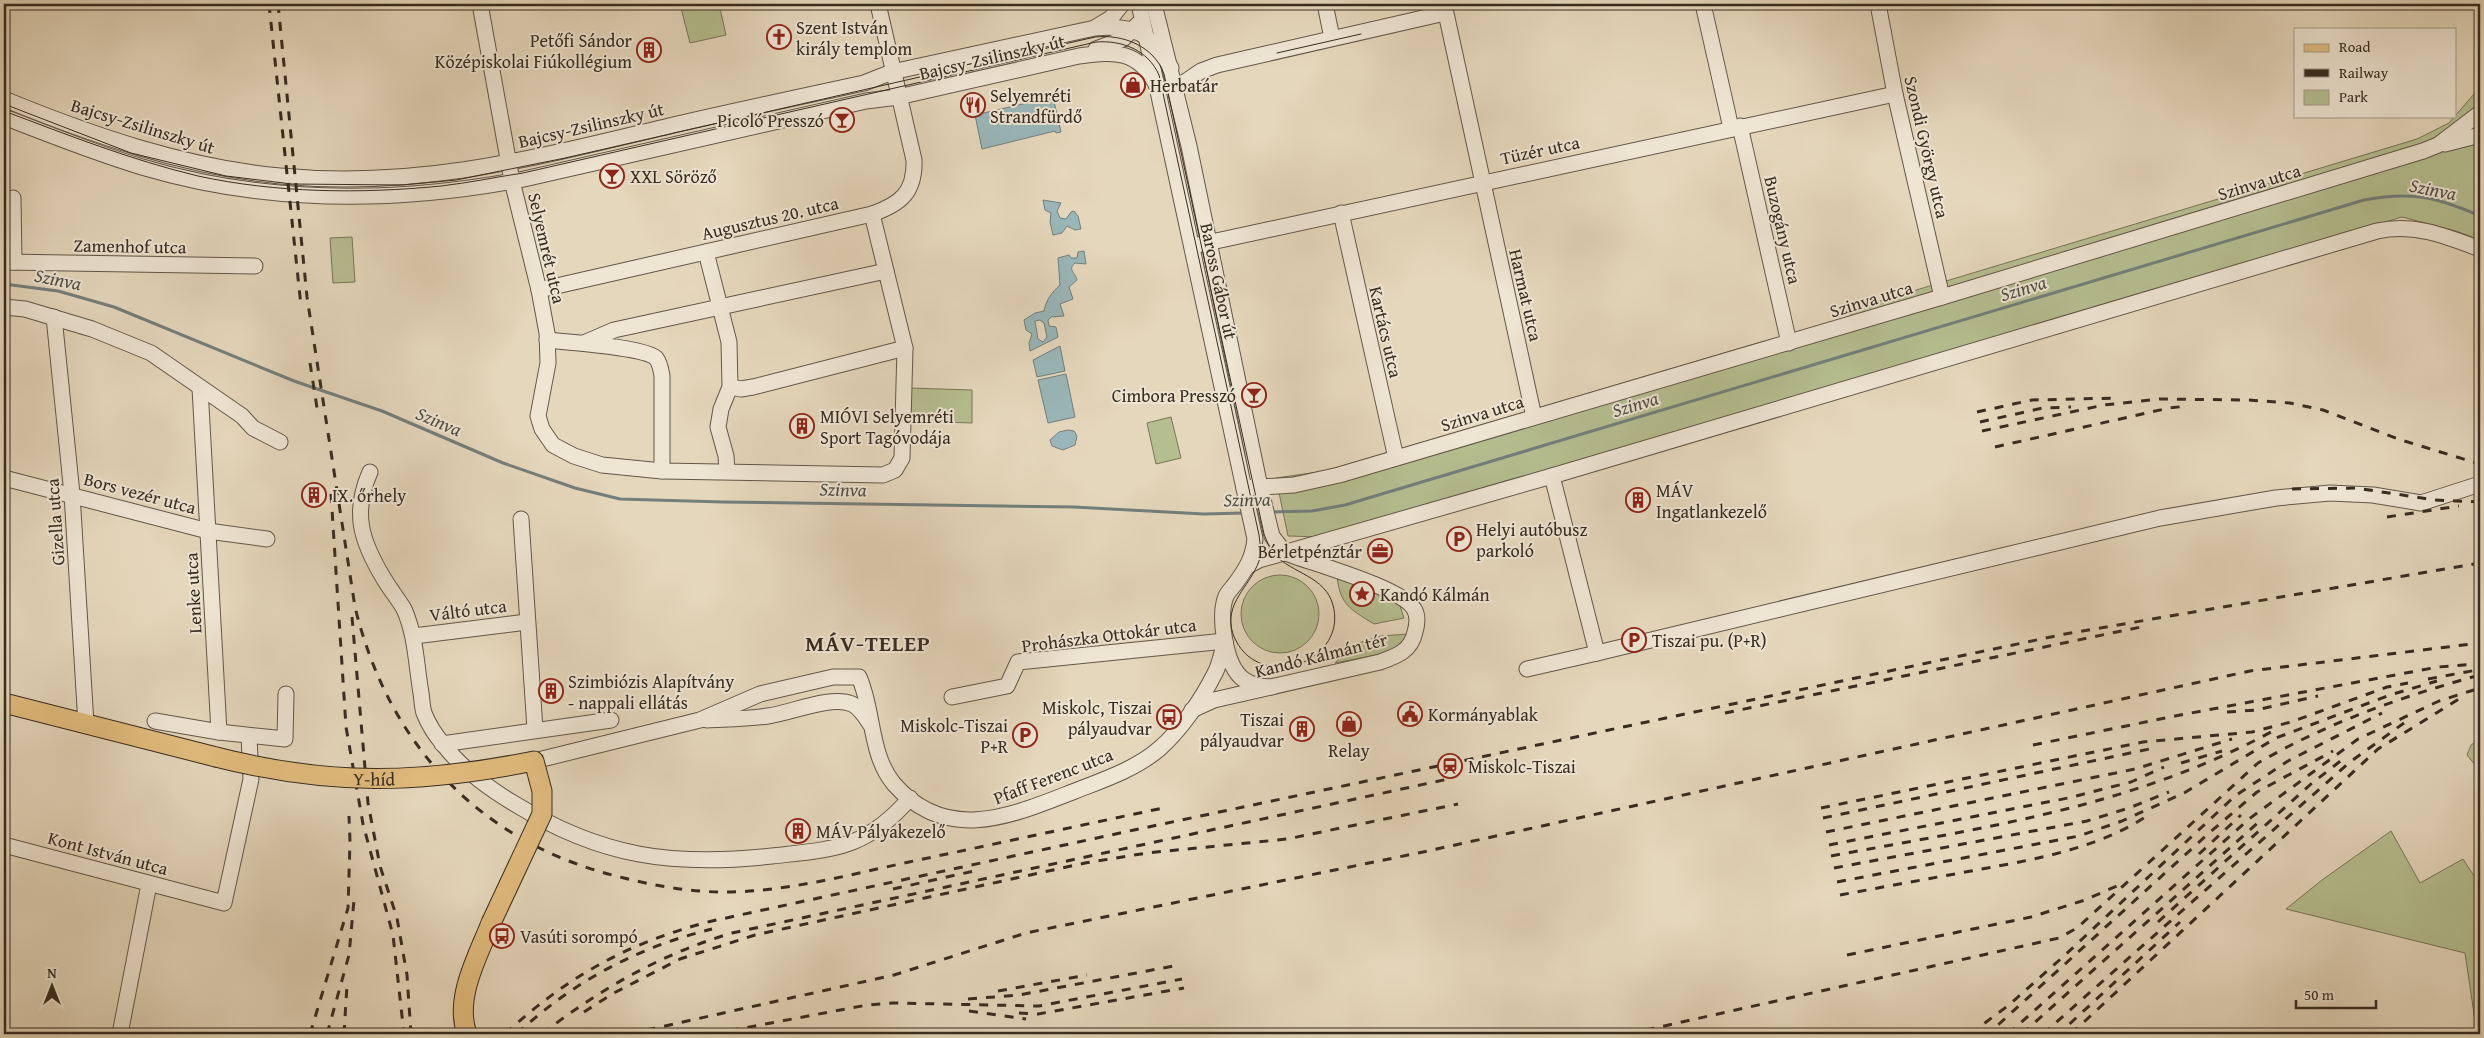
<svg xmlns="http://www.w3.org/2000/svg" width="2484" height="1038" font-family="'Gentium Book Plus',serif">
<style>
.green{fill:#b5be90;stroke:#767558}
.water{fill:#99b7ba;stroke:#727f7c;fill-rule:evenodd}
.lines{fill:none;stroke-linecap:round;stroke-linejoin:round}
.stream{stroke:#727f7c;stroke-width:3}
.minor-casing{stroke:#625747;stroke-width:17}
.major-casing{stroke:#372c20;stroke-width:21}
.minor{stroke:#eee5d3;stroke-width:15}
.major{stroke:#e2bc7e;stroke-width:19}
.tram{stroke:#372c20;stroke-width:1}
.rail{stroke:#372c20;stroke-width:3;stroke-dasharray:9 9;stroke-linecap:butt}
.major-bridge-casing{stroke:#372c20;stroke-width:21;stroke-linecap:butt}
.major-bridge{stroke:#e2bc7e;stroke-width:19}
.labels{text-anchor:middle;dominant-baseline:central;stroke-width:4;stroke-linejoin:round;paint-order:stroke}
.poi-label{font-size:18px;fill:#372c20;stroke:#eee5d3;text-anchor:start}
.street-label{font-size:18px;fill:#372c20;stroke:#eee5d3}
.water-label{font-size:19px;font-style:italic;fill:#504f46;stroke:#eee5d3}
.district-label{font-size:22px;font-weight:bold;letter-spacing:1px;fill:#372c20;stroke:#eee5d3}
</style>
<rect width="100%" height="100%" fill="#e5d7bc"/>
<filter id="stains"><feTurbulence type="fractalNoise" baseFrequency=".004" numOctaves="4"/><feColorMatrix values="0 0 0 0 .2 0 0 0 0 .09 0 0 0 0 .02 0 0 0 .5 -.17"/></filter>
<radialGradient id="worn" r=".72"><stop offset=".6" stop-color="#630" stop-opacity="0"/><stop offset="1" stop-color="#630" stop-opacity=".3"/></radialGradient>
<g class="green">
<path d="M680,4H719L726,35L690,43Z"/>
<path d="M2480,87V240L2456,231L2402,217L1322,537L1288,536L1276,478L1325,471L1761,342L1852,318L1850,310L2417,139L2449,123Z"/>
<path d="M352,237L355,282L333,283L330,238Z"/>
<path d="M909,388L972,390V423L908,421Z"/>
<path d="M1171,417L1181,458L1156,464L1147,423Z"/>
<circle cx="1280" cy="614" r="39"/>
<path d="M1337,576L1389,596L1400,606L1404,618L1374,624C1350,609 1340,605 1337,576Z"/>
<path d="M1408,634L1397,648L1381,654L1335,663L1352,645L1381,636Z"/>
<path d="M2480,739V771L2467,755L2471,745Z"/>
<path d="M2391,831L2420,883L2463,859L2480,885V1034H2477L2465,953L2286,909L2322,880Z"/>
</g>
<g class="water">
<path d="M1053,97L1061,132L1056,133L1055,131L982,149L975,115Z"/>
<path d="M1043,200L1061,203L1057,211L1060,218L1066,219L1071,212L1074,211L1078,216L1081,229L1075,230L1067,226L1062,233L1053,235L1050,222L1051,213L1045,210Z"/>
<path d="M1084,251L1086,264L1075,263C1067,270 1076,273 1077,280L1069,287L1073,299L1060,304L1064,316L1051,317L1048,320L1049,326L1056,327L1058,337L1030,351L1029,343L1032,334L1026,330L1024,320L1035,313L1044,311C1046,300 1052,292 1060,285L1058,258L1069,255L1071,258H1077L1078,252ZM1040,320L1044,323L1047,337L1043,342L1038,339L1035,321Z"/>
<path d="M1060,346L1065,371L1037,377L1033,360Z"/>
<path d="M1066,374L1075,417L1048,423L1038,380Z"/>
<path d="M1068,430L1074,431L1077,436L1075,445L1063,450L1052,446L1050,440L1059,432Z"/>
</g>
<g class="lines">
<g class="stream">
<path d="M4,284L58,291L114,307L294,381L382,411L503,463L575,488L620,499L723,502L1074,507L1204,514L1244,513"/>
<path d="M1270,512L1312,511L1345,505L2364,200C2412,191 2437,197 2480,216"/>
</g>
<defs>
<g id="minor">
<path d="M480,4L512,181L539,290L547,333L548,363L538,416L542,429L553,445L574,456L602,465L662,471L883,475L895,470L902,458L905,348L872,214"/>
<path d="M1139,4L1255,539C1253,557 1247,568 1235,584C1233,587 1228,592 1226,596C1218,617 1225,665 1243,679C1252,686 1262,687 1272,687"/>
<path d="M1154,4L1189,146L1260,487L1272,536L1285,553"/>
<path d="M1325,4L1332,38"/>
<path d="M1444,4L1534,417"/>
<path d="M1703,4L1731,128"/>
<path d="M1878,4L1895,94L1942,297"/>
<path d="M1096,27L1111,18L1122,4"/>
<path d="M1096,49L1123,39L1138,24"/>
<path d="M1176,88L1201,71L1217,65L1445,13"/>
<path d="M4,99C92,135 184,167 280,176C419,189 535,158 669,126C733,111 799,97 864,83L892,72L1095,28C1134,24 1152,34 1171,68"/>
<path d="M4,117C50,135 95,153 142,167C266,204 398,203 524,179L866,101L898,97L1079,56C1116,51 1138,50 1157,86"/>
<path d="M1740,126L1789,343"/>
<path d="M2445,144L2480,135"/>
<path d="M13,198L14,262"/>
<path d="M1341,213L1396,458"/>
<path d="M1193,246L1895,94"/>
<path d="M706,252L729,342L730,387L721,409L718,427L726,456L727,471"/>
<path d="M4,262L255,266"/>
<path d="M539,290L872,214C901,204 915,192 914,160L878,4"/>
<path d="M4,307L25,309L92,329L151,353L242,416L253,428L280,442"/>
<path d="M54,317L72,494L86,724"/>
<path d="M547,340C566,342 644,347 656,358C660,363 661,370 662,376V471"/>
<path d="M584,343L614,330L886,271"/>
<path d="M730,387L741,389L753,387L905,348"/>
<path d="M370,472C352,513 361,541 384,579C390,589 398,599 404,609C416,636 416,664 421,693C422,699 422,707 424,713C428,723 436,736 443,744C462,769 488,788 515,804C601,857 673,867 772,856C835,849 866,849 910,798"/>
<path d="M1552,476L1597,653L2160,518L2276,498L2330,493L2373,495L2421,503L2480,484"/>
<path d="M4,478L208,531L267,539"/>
<path d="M1244,488L1294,485L1339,475L1942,297L2423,151L2438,145L2480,113"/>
<path d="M521,519L535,729"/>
<path d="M1248,566L1259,560L1552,476L2377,231C2414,223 2446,236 2480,249"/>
<path d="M414,636L527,622"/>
<path d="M1527,669L1597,653"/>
<path d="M952,697L1007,686L1018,662L1225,641"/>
<path d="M1192,710L1214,700L1380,662C1397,656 1411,651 1415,632C1417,625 1418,615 1414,609C1403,588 1311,563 1286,553"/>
<path d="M707,720C727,719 748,719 768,716C791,713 831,695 852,704C860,708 865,716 870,724"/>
<path d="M155,721L219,732L200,388"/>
<path d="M219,732L285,739L286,694"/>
<path d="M442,744L611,720"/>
<path d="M534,761L700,720L760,694L833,677H859C874,710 869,754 894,784C947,845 1013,815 1075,791C1103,780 1136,769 1159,749C1181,730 1202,699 1215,673C1220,664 1222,651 1225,641"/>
<path d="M4,845L224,903L251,779L249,736"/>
<path d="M120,1034L149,884"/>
</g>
<g id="major">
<path d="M4,703L216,757"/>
<path d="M467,1034C454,998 478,956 491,923"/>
</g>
</defs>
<use href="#minor" class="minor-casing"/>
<use href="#major" class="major-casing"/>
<use href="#minor" class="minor"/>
<use href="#major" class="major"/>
<g class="tram">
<path d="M1277,53L1361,34"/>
<path d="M4,104L131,153L226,176L292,184L402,185L456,180L565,158L1095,37C1123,34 1154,46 1164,74L1264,534C1267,541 1269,548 1274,554C1293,574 1325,576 1333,605C1346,653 1284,685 1248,656C1241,650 1236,642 1233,634C1223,603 1250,587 1259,561C1262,553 1260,544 1259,535L1159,75C1148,50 1122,40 1096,42L523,173C496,177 468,183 441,186C361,194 276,193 198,176C131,160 68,135 4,111"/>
</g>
<g class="rail">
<path d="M269,4L301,306"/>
<path d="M278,4L307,297L355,607C389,747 482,845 624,878C656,886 690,892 724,892C786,892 848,875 909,862C995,844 1082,825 1168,807"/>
<path d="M310,363L317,408"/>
<path d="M1977,412L2032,400L2118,398"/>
<path d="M1980,422L2043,408L2071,407"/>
<path d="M1982,431L2104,405L2160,399L2249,400L2290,403L2323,410L2398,439L2480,464"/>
<path d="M1995,447L2169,408L2188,406"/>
<path d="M2292,489L2356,488L2435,500L2480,502"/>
<path d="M331,494L346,727L363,824L393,935L404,1034"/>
<path d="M2387,517L2459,506"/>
<path d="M352,617L368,803L380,866L397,918L407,975L411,1034"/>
<path d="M2428,679L2477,670"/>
<path d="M2227,712L2256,710L2318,696"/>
<path d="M1725,713L2141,627"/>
<path d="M2033,745L2175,716L2438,667L2475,664"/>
<path d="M2181,763L2222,751"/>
<path d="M1821,808L2143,742L2252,732L2291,722L2387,687L2408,683"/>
<path d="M1823,818L2154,748"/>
<path d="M1826,832L2135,769L2232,739"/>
<path d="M1829,845L2068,798L2131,782L2164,767"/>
<path d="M2199,854L2241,815"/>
<path d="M1831,856C1987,827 2132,807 2273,731"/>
<path d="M1834,868L2087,821L2129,808L2169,792"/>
<path d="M1837,882L2079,836L2122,821L2184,793L2276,738L2390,695L2437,681"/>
<path d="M893,889L974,871"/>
<path d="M1840,895C1883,887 1927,879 1971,871C2031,860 2095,850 2147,816"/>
<path d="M2158,922L2311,784L2343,759"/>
<path d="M1847,955L2031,917L2085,900L2119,885"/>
<path d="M998,991L1087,975"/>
<path d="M968,999L1019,995L1179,965"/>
<path d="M969,1011L1026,1019"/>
<path d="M584,1012L612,994L680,959L755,935L1085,863L1147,853L1287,839L1458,804"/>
<path d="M1019,1013L1038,1014L1184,988"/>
<path d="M310,1034L348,908L350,842L349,816"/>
<path d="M327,1034L349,955L354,900"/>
<path d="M344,1034L347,985"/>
<path d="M505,1034C568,976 629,942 712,921L1134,830L2065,634L2480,563"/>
<path d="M517,1034C572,982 638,947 712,929"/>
<path d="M542,1034C600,989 661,954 732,933L1453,778"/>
<path d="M629,1034L894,975L1026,933L1423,852L2250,671L2480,643"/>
<path d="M712,1034L867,1005L893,1003L1039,1006L1182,979"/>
<path d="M1628,1034L2059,938L2077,928L2258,763C2327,723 2403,696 2480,675"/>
<path d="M1970,1034L2009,1005L2064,956L2235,796L2288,761L2382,713"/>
<path d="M1983,1034L1999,1024L2208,834L2257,792L2333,751"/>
<path d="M2008,1034L2249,819L2358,739L2439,701L2480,688"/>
<path d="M2022,1034L2262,819"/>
<path d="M2043,1034L2350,762L2404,723"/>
<path d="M2055,1034L2063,1030L2180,922"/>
<path d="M2071,1034L2378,749L2459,699"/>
</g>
<defs>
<g id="major-bridge">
<path id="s1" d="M216,757C330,786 419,784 534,761L542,791V814L491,923"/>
</g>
</defs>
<use href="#major-bridge" class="major-bridge-casing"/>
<use href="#major-bridge" class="major-bridge"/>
</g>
<defs>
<symbol id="church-ring" viewBox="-11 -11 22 22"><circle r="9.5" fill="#eee5d3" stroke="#8f2418" stroke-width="1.5"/><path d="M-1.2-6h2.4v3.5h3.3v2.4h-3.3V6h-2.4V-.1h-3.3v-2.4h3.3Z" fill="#8f2418"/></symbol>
<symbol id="building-ring" viewBox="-11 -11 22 22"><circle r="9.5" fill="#eee5d3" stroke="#8f2418" stroke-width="1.5"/><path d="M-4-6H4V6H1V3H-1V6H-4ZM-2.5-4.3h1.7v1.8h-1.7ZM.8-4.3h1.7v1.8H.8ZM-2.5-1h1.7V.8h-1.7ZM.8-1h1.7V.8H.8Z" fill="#8f2418"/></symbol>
<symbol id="shop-ring" viewBox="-11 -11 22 22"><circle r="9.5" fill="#eee5d3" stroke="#8f2418" stroke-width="1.5"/><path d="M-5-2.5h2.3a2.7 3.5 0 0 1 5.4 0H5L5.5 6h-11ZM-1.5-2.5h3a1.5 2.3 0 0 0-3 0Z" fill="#8f2418"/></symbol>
<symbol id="restaurant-ring" viewBox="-11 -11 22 22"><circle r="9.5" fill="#eee5d3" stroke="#8f2418" stroke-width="1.5"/><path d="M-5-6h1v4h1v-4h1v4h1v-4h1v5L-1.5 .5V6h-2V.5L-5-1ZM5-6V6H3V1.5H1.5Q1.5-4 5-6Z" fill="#8f2418"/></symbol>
<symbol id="bar-ring" viewBox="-11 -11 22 22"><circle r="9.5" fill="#eee5d3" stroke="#8f2418" stroke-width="1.5"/><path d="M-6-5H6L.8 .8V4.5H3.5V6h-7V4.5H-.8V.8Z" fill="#8f2418"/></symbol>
<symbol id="parking-ring" viewBox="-11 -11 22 22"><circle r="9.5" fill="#eee5d3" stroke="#8f2418" stroke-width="1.5"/><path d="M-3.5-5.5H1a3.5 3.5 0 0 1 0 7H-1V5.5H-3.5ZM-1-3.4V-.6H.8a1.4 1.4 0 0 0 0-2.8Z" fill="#8f2418"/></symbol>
<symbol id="office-ring" viewBox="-11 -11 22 22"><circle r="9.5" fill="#eee5d3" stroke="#8f2418" stroke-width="1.5"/><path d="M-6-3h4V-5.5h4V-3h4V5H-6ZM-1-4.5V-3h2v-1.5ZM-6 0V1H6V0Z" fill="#8f2418"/></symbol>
<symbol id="sight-ring" viewBox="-11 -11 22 22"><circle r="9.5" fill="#eee5d3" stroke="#8f2418" stroke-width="1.5"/><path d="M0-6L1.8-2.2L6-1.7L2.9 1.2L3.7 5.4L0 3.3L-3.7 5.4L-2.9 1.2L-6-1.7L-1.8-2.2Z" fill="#8f2418"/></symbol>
<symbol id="civic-ring" viewBox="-11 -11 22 22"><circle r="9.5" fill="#eee5d3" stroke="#8f2418" stroke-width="1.5"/><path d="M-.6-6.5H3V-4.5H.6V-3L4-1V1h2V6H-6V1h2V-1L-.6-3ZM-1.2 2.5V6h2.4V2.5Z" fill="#8f2418"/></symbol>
<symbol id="bus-ring" viewBox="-11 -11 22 22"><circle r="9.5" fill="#eee5d3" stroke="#8f2418" stroke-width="1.5"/><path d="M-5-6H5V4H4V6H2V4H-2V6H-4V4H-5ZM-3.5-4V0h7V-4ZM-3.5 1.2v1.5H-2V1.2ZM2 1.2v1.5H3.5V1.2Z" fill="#8f2418"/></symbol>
<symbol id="station-ring" viewBox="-11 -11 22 22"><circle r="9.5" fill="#eee5d3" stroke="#8f2418" stroke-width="1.5"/><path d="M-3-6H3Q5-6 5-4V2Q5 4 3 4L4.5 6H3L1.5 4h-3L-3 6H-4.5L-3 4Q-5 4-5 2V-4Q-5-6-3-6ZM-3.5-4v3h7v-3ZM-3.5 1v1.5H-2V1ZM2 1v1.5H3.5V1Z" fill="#8f2418"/></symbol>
</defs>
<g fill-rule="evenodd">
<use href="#church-ring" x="765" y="23" width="28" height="28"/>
<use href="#building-ring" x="635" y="36" width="28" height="28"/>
<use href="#shop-ring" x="1119" y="71" width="28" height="28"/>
<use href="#restaurant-ring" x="959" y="91" width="28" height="28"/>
<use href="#bar-ring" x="828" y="106" width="28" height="28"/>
<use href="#bar-ring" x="598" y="162" width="28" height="28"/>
<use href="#bar-ring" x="1240" y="381" width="28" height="28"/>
<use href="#building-ring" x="788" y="412" width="28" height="28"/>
<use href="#building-ring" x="300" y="481" width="28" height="28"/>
<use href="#building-ring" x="1624" y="486" width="28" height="28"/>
<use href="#parking-ring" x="1445" y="525" width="28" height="28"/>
<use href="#office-ring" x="1366" y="537" width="28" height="28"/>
<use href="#sight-ring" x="1348" y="580" width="28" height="28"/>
<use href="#parking-ring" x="1620" y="626" width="28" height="28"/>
<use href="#building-ring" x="537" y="677" width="28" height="28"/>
<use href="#civic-ring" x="1396" y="700" width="28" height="28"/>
<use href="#bus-ring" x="1155" y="703" width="28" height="28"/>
<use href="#shop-ring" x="1335" y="710" width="28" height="28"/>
<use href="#building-ring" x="1288" y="715" width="28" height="28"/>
<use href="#parking-ring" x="1011" y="721" width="28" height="28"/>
<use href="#station-ring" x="1436" y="752" width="28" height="28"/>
<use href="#building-ring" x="784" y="817" width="28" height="28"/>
<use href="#bus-ring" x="488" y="922" width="28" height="28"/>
</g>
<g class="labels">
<g class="poi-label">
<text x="796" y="27">Szent István<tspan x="796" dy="21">király templom</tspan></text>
<text x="632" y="40" text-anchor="end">Petőfi Sándor<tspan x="632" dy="21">Középiskolai Fiúkollégium</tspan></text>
<text x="1150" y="85">Herbatár</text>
<text x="990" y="95">Selyemréti<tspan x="990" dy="21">Strandfürdő</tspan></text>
<text x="824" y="120" text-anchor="end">Picoló Presszó</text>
<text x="630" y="176">XXL Söröző</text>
<text x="1236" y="395" text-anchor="end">Cimbora Presszó</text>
<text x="820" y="416">MIÓVI Selyemréti<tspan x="820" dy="21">Sport Tagóvodája</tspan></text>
<text x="1656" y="490">MÁV<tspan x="1656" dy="21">Ingatlankezelő</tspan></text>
<text x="332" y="495">IX. őrhely</text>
<text x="1476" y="529">Helyi autóbusz<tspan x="1476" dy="21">parkoló</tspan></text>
<text x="1362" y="551" text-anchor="end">Bérletpénztár</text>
<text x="1380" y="594">Kandó Kálmán</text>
<text x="1652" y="640">Tiszai pu. (P+R)</text>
<text x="568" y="681">Szimbiózis Alapítvány<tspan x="568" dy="21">- nappali ellátás</tspan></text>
<text x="1152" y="707" text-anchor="end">Miskolc, Tiszai<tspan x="1152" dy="21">pályaudvar</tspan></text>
<text x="1428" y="714">Kormányablak</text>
<text x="1284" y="719" text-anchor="end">Tiszai<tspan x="1284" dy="21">pályaudvar</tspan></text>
<text x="1008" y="725" text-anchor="end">Miskolc-Tiszai<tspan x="1008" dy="21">P+R</tspan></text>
<text x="1349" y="750" text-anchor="middle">Relay</text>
<text x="1468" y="766">Miskolc-Tiszai</text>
<text x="816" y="831">MÁV Pályakezelő</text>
<text x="520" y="936">Vasúti sorompó</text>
</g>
<g class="street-label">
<text transform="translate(992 57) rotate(-13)">Bajcsy-Zsilinszky út</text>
<text transform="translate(591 125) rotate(-13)">Bajcsy-Zsilinszky út</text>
<text transform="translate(143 126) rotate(17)">Bajcsy-Zsilinszky út</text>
<text transform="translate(1927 147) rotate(77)">Szondi György utca</text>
<text transform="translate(1540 150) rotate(-12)">Tüzér utca</text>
<text transform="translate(2259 182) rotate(-17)">Szinva utca</text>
<text transform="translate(770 218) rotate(-13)">Augusztus 20. utca</text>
<text transform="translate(1783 230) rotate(77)">Buzogány utca</text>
<text transform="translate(130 246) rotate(1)">Zamenhof utca</text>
<text transform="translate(547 248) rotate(77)">Selyemrét utca</text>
<text transform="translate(1219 281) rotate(78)">Baross Gábor út</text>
<text transform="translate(1526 295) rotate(77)">Harmat utca</text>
<text transform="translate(1871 299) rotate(-17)">Szinva utca</text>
<text transform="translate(1386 332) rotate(77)">Kartács utca</text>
<text transform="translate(1482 413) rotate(-17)">Szinva utca</text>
<text transform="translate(140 493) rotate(15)">Bors vezér utca</text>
<text transform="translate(55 522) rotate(-94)">Gizella utca</text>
<text transform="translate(193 593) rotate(-93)">Lenke utca</text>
<text transform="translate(468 610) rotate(-7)">Váltó utca</text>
<text transform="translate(1109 635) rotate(-7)">Prohászka Ottokár utca</text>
<text transform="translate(1321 655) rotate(-14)">Kandó Kálmán tér</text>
<text transform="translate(1053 776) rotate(-21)">Pfaff Ferenc utca</text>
<text stroke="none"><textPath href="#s1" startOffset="160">Y-híd</textPath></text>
<text transform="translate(108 853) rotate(15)">Kont István utca</text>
</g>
<g class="water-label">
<text transform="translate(2433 189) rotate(11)">Szinva</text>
<text transform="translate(58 279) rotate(11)">Szinva</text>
<text transform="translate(2023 288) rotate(-17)">Szinva</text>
<text transform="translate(1635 404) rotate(-17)">Szinva</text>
<text transform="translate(439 421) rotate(23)">Szinva</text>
<text transform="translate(843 489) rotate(1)">Szinva</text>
<text transform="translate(1247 499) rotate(-1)">Szinva</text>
</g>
<g class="district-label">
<text x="868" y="643">MÁV-TELEP</text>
</g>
</g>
<rect width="2484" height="1038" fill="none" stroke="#e5d7bc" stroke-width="20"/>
<rect x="5" y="5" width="2474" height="1028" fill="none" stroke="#372c20" stroke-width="2.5"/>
<rect x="10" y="10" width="2464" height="1018" fill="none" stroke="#372c20"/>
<rect x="2294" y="28" width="162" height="90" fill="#eee5d3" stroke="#a59b8b"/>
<rect x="2304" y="44" width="25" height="8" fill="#e2bc7e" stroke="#a59b8b"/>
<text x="2339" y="52" font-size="15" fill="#372c20">Road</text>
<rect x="2304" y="69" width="25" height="8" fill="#372c20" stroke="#a59b8b"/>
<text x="2339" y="78" font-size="15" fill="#372c20">Railway</text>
<rect x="2304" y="90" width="25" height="15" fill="#b5be90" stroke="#a59b8b"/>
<text x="2339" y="102" font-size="15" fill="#372c20">Park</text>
<g transform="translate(52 986)" stroke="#eee5d3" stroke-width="4" paint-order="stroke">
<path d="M0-4L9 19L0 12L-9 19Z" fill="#372c20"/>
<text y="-8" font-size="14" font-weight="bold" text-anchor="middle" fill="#372c20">N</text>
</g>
<path d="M2296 1000v8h80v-8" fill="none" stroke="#372c20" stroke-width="2.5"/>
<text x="2304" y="1000" font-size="15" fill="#372c20" stroke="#eee5d3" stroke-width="4" paint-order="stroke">50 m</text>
<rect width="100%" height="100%" filter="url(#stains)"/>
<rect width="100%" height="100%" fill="url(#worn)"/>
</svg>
